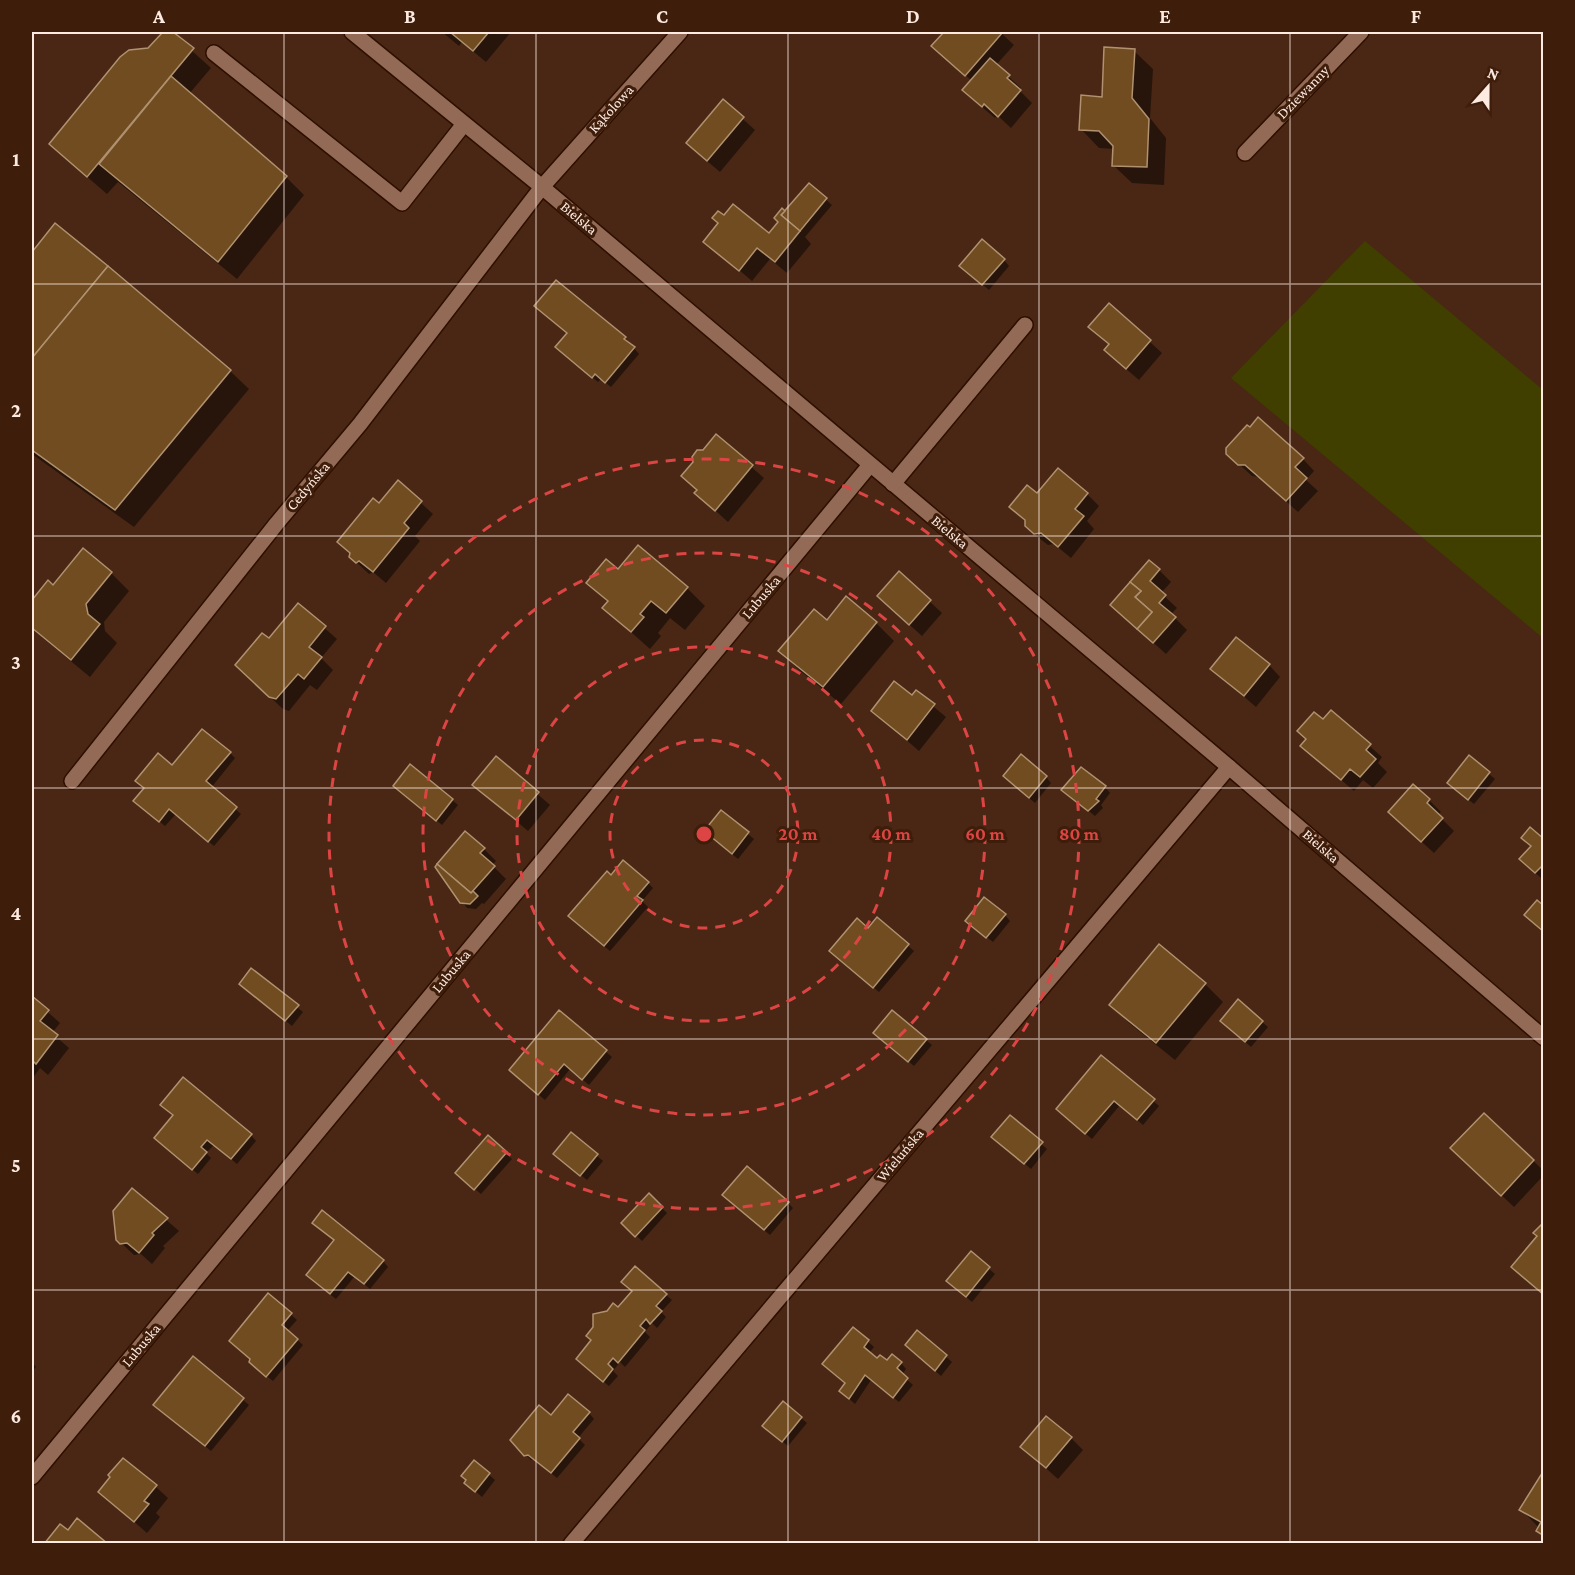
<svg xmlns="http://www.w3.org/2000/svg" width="1575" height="1575" font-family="'Crimson Pro',serif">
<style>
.green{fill:#403f00}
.shadow{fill:#0007}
.building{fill:#704c20;stroke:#b09170;stroke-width:1.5}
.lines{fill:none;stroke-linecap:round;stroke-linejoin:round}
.minor-casing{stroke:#2e0e00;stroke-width:18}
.minor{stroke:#926a55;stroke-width:15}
.grid{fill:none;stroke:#fdeae1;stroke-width:1.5;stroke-opacity:0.55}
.ring{fill:none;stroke:#dc4544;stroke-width:3;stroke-dasharray:10 8}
.labels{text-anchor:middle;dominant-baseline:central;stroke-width:6;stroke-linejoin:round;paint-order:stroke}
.street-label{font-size:15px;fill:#fdeae1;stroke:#3e1d0a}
.centre{fill:#dc4544;stroke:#3e1d0a;stroke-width:3}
.ring-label{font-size:18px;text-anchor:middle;font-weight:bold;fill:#dc4544;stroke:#3e1d0a;stroke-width:6;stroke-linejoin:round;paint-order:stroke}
.neatline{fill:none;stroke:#fdeae1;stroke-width:2}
.grid-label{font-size:20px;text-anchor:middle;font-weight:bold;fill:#fdeae1}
</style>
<rect width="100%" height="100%" fill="#492714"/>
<path class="green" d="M1365,241L1543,390V638L1231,378Z"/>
<g class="shadow">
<path d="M165,32H171L211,68L189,94L286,177L304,195L237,279L118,182L107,194L70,162L148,50Z"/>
<path d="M442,32H511L486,62L462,42L459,46Z"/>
<path d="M946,32H1000L1014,45L996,65L1021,88L1019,90L1032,103L1011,128L997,115L995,118L976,102L972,81L933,46Z"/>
<path d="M1134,51L1153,69L1150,118L1166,138L1164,185L1132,183L1113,165L1114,149L1099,148L1081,129Z"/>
<path d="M723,101L755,130L720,172L700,155Z"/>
<path d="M809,185L832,205L805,237L811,244L787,273L770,259L752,281L705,241L769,235Z"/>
<path d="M56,225L230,371L249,389L134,527L32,454V254Z"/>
<path d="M1004,260L1009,266L989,290L967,271Z"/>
<path d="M1109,305L1162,353L1139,380L1118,362L1110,345L1090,327Z"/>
<path d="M625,338L639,354L611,387L601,379L598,382L563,353Z"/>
<path d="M716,436L764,478L728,522L696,493L698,491L704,452Z"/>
<path d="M1227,453L1303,459L1314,471L1306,480L1318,491L1298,512L1259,477L1252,476Z"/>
<path d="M398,482L433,514L415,536L420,541L386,583L373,572L369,574L351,557L379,505Z"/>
<path d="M1087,494L1099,506L1087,521L1094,529L1071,558L1054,544L1048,545L1039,538L1026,525V522L1011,507L1037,495Z"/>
<path d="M84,550L111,573L129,591L104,622L105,631L117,643L90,677L32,629V603L48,583L53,588Z"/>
<path d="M1159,570L1171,582L1161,593L1177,608L1171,614L1187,630L1166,654L1117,610Z"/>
<path d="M618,571L687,588L705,606L685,630L670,618L658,633L661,636L650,649L604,608L608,602L588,583Z"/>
<path d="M899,573L942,613L922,636L891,608Z"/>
<path d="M298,605L337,639L321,658L333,670L317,690L310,685L289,711L283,709L249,677L269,640Z"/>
<path d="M876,623L894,641L841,704L798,669L780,651Z"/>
<path d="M1269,665L1280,677L1256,707L1212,669Z"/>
<path d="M916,692L946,717L919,751L873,711L912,698Z"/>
<path d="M1331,712L1382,757L1378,763L1387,772L1373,788L1363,780L1354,791L1302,746Z"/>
<path d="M230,753L235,758L211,788L241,814L214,846L176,814L165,826L141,806L145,789L172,767Z"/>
<path d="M1469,757L1495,779L1474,804L1454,788Z"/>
<path d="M496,758L550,805L528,831L474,785Z"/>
<path d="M411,766L458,805L442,825L399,789Z"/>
<path d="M1046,777L1051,783L1035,803L1010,782Z"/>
<path d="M1105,787L1110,793L1101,805L1103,808L1095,816L1069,795Z"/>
<path d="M1429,800L1441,812L1438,815L1454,831L1434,853L1402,824Z"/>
<path d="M721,813L754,839L738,859L711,837Z"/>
<path d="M1544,841V875L1541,878L1527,865L1532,847Z"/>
<path d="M484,849L496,861L492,865L506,879L484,904L482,903L476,909L467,908L437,867Z"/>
<path d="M612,877L648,883L653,888L642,901L648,907L610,951L575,922Z"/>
<path d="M1005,915L1010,921L993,942L972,926Z"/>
<path d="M877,919L914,951L879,992L837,957L868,930Z"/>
<path d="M251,971L303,1012L292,1026L247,989Z"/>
<path d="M1205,984L1223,1002L1175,1060L1129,1023L1111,1004Z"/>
<path d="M32,998L60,1023L52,1033L69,1048L48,1075L40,1068L32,1079Z"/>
<path d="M559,1012L612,1057L589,1085L570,1069L545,1100L516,1076Z"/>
<path d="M1262,1022L1268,1027L1251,1047L1227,1026Z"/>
<path d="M881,1038L926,1040L932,1045L914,1066Z"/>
<path d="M1101,1057L1159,1106L1143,1125L1120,1105L1092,1139L1063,1115Z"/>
<path d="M1484,1115L1544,1171V1175L1514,1207L1464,1160Z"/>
<path d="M1010,1117L1047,1149L1031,1169L999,1142Z"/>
<path d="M571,1134L603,1161L587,1180L561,1159Z"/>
<path d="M251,1135L256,1141L237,1164L214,1145L206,1153L211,1158L198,1174L161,1143Z"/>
<path d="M488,1138L512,1159L481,1194L462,1178Z"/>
<path d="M132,1190L179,1231L163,1246L165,1248L152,1264L141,1254L134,1255L117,1239Z"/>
<path d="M649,1195L667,1213L642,1241L623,1223Z"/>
<path d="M729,1200L788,1203L793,1208L770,1235Z"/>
<path d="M971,1253L995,1274L972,1302L954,1287Z"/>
<path d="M383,1261L388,1267L370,1289L355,1276L336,1299L313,1281Z"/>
<path d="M269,1295L297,1320L287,1331L303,1345L273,1381L256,1368Z"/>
<path d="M666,1295L672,1300L661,1312L666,1317L657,1328L652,1323L645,1332L650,1337L625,1367L620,1362L613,1371L618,1376L609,1386L583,1365L619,1310Z"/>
<path d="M854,1329L874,1347L869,1353L877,1360L901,1363L906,1369L902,1375L913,1385L899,1402L871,1380L855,1404L846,1396Z"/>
<path d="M917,1332L952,1362L941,1376L912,1350Z"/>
<path d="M193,1358L249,1405L211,1451L161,1410Z"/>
<path d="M32,1362L36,1367L32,1372Z"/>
<path d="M589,1413L594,1419L578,1438L585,1445L557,1478L535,1460H531L525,1454L551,1417Z"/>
<path d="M801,1418L807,1423L788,1446L770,1431Z"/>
<path d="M1071,1438L1083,1450L1058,1479L1022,1447Z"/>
<path d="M474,1462L495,1480L482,1497L472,1488Z"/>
<path d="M1544,1473V1537L1537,1531L1539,1528L1521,1509Z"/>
<path d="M156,1487L168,1498L156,1513L160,1517L147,1533L100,1492Z"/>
</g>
<g class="building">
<path d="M163,32H173L194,48L87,177L49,144L120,57L129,50L148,48Z"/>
<path d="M450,32H489L473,51Z"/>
<path d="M944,32H1003L965,76L931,46Z"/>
<path d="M1104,47L1135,49L1132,98L1149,119L1147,167L1112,166L1113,146L1099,131L1079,130L1081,95L1102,97Z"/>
<path d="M990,58L1010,75L1007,78L1021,90L998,117L984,104L982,107L962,90Z"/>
<path d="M171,76L287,176L218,262L99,164Z"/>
<path d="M723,99L744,117L707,161L686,143Z"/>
<path d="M809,183L827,198L800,231L781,215Z"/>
<path d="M733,204L769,233L778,222L774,218L782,208L785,211L781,215L800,231L775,262L757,248L739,271L703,242L718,223L712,218L718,211L724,215Z"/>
<path d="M55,223L108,266L32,358V252Z"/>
<path d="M982,239L1005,259L982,285L959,266Z"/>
<path d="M108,266L231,370L115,510L32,450V358Z"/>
<path d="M556,280L626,337L624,339L635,347L605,383L595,374L592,378L555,347L567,333L534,306Z"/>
<path d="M1109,303L1151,340L1126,369L1104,350L1109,344L1088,327Z"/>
<path d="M1258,417L1304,458L1295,467L1307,478L1286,501L1245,465H1238L1226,454V448L1247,425L1250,427Z"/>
<path d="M716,434L753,465L715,511L694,493L697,490L681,476L693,462L692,457L697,450H703Z"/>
<path d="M1058,468L1088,493L1075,509L1084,516L1058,547L1041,533L1034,534L1025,526V520L1009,507L1027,485L1037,493Z"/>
<path d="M398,480L422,501L404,523L409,528L373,572L359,561L356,563L349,557L350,553L337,542L373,498L379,503Z"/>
<path d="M638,545L688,587L666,613L651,601L640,614L644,617L631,632L602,608L608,601L586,583L606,559L618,569Z"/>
<path d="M83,548L112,572L86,604L88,614L100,624L71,660L32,628V600L48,580L53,585Z"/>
<path d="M1149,560L1160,569L1150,581L1166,595L1159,603L1176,617L1153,643L1137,629L1152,612L1135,597L1141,591L1130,582Z"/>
<path d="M899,571L931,600L909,625L877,596Z"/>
<path d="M1130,582L1141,591L1135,597L1152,612L1137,629L1110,605Z"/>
<path d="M846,596L877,622L823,687L778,651L814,609L827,620Z"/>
<path d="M298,603L326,626L309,647L322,657L304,679L298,674L276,699L269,697L235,665L262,633L269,638Z"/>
<path d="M1236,637L1270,664L1244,696L1210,669Z"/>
<path d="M894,681L912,695L916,690L935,704L907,740L871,711Z"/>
<path d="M1331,710L1371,744L1366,750L1376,759L1360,777L1350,769L1341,780L1300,746L1306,739L1297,731L1314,712L1323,719Z"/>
<path d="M202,729L231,752L206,781L237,807L208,842L169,809L159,822L133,801L144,788L135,781L158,753L172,765Z"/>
<path d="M1021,754L1047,776L1029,798L1003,776Z"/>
<path d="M1469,755L1490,772L1468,800L1447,783Z"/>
<path d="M496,756L539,792L516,820L472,785Z"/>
<path d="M410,764L453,799L436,821L393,786Z"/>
<path d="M1081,767L1106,786L1096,799L1099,801L1088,811L1061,790Z"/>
<path d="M1413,784L1430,799L1427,803L1443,818L1421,842L1388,812Z"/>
<path d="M721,810L749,832L732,854L704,831Z"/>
<path d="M1530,827L1544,839V864L1535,873L1519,859L1531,846L1521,838Z"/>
<path d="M465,831L485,848L480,853L495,866L471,893L437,864Z"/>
<path d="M623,860L649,882L637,896L643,900L604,946L568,916L607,871L611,875Z"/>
<path d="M437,864L471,893L473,891L478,896L470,904L460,903L435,867Z"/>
<path d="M984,897L1006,914L986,938L965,921Z"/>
<path d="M1537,900L1544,906V932L1524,915Z"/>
<path d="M877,917L909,944L873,988L829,951L857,918L868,928Z"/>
<path d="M1159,944L1206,983L1156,1043L1109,1005Z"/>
<path d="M251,968L299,1005L285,1021L239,984Z"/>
<path d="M32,996L49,1010L40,1021L58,1035L36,1064L32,1060Z"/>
<path d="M1238,999L1263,1021L1245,1042L1220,1021Z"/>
<path d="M559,1010L607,1050L582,1080L564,1064L538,1095L509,1070Z"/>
<path d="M892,1010L927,1039L908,1062L873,1033Z"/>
<path d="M1101,1055L1155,1099L1137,1120L1114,1101L1085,1134L1056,1109Z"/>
<path d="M183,1077L252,1134L231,1159L207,1140L201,1147L207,1152L192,1170L154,1138L173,1115L160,1105Z"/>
<path d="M1484,1113L1534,1160L1501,1196L1450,1148Z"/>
<path d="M1010,1115L1043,1142L1024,1164L991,1137Z"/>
<path d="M571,1132L598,1154L580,1176L553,1154Z"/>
<path d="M488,1135L507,1152L474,1190L455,1173Z"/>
<path d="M747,1166L789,1202L764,1230L722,1195Z"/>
<path d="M132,1188L168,1218L152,1233L154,1235L139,1253L127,1243L120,1244L116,1240L113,1211Z"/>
<path d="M649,1193L663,1207L635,1237L621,1223Z"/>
<path d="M322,1210L384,1260L364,1284L348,1272L330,1294L306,1275L334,1240L312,1223Z"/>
<path d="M1544,1222V1295L1511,1267L1537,1236L1533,1233Z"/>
<path d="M971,1251L990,1267L966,1297L946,1281Z"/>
<path d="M635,1266L667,1294L656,1306L662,1311L650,1324L646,1319L640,1326L645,1330L618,1363L613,1358L608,1364L613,1369L603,1382L576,1359L591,1340L586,1336L593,1327V1314L607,1311L613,1303L618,1307L632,1291L621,1282Z"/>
<path d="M268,1293L292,1313L282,1325L298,1339L266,1377L249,1362L250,1359L229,1341Z"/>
<path d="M853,1327L869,1340L864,1347L877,1358L880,1355L887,1360L892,1354L902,1362L897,1368L908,1378L893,1398L865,1375L849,1399L839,1391L845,1383L822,1364Z"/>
<path d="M917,1330L947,1355L935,1371L905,1345Z"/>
<path d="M193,1356L244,1398L205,1446L153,1405Z"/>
<path d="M568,1394L590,1412L573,1432L580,1438L551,1473L528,1455L524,1456L510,1440L539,1405L551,1415Z"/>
<path d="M783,1401L802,1417L782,1442L762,1426Z"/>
<path d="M1046,1416L1072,1437L1046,1468L1020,1447Z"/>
<path d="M123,1458L157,1485L144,1501L149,1504L134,1522L98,1492L110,1477L108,1475Z"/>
<path d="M474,1460L490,1473L475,1492L464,1483L466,1480L461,1476Z"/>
<path d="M1544,1470V1536L1536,1531L1541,1522L1519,1510Z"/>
<path d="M77,1518L108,1544H44L60,1524L68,1530Z"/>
</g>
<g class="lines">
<defs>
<g id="minor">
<path d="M352,32L542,187L1229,767L1544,1038"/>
<path d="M214,53L402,203L464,124"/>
<path d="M1245,153L1361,32"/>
<path d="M893,484L1025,325"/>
<path d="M72,781L277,523L360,424L542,187L680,32"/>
<path d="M32,1477L870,465"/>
<path d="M571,1544L1229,767"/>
</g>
</defs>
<use href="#minor" class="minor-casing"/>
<use href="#minor" class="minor"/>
</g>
<path class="grid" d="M284,32V1544M536,32V1544M788,32V1544M1039,32V1544M1290,32V1544M32,284H1544M32,536H1544M32,788H1544M32,1039H1544M32,1290H1544"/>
<g class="ring">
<circle cx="704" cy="834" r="94"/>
<circle cx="704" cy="834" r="187"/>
<circle cx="704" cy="834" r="281"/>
<circle cx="704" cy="834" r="375"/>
</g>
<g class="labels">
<g class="street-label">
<text transform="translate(1303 92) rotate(-46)">Dziewanny</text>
<text transform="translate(611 109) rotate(-48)">Kąkolowa</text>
<text transform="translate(579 218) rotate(40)">Bielska</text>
<text transform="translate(308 486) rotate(-50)">Cedyńska</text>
<text transform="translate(950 532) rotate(40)">Bielska</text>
<text transform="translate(761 597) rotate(-50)">Lubuska</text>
<text transform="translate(1321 846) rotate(41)">Bielska</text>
<text transform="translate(451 971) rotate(-50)">Lubuska</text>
<text transform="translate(900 1155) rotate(-50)">Wieluńska</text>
<text transform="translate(141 1345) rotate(-50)">Lubuska</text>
</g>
</g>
<circle cx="704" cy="834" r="9" class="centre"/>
<g class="ring-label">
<text x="798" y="840">20 m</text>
<text x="891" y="840">40 m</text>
<text x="985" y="840">60 m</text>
<text x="1079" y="840">80 m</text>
</g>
<rect width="1575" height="1575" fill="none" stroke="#3e1d0a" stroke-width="66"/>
<g transform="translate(1488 87) rotate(21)" stroke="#3e1d0a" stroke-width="4.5" paint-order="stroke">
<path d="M0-4.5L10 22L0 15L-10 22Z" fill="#fdeae1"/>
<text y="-9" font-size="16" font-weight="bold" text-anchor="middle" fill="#fdeae1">N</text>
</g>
<rect x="33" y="33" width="1509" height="1509" class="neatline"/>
<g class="grid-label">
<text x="159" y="23">A</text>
<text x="410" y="23">B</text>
<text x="662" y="23">C</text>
<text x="913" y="23">D</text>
<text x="1165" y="23">E</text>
<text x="1416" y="23">F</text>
<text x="16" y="166">1</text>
<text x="16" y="417">2</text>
<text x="16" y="669">3</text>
<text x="16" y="920">4</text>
<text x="16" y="1172">5</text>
<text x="16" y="1423">6</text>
</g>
</svg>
